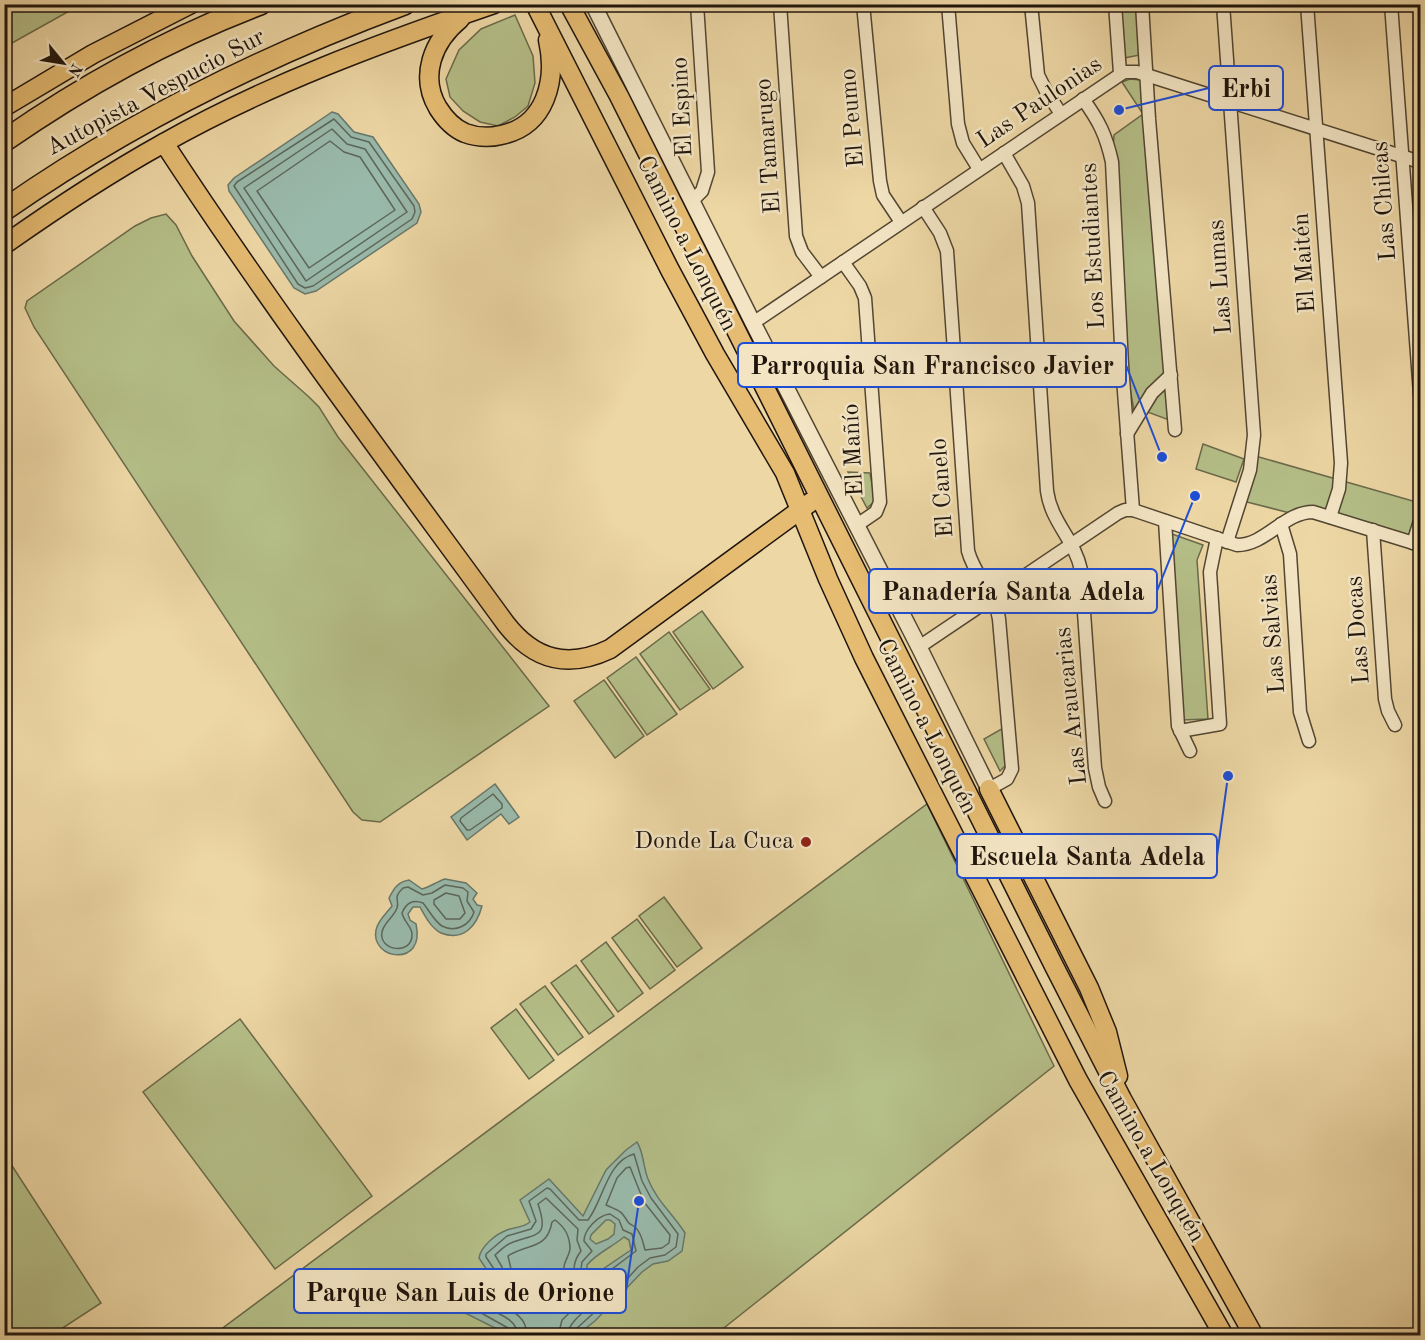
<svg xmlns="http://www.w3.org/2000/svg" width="1425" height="1340" font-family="'Old Standard TT',serif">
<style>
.green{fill:#b5bf88;stroke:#6a6a4a;stroke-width:1.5}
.water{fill:#99b9aa;stroke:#68776b;stroke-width:1.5;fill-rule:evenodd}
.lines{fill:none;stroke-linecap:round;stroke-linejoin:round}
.shore{stroke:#5c675b;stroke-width:1.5}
.minor-casing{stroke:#524632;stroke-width:15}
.tertiary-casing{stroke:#524632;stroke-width:18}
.primary-casing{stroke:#1f150c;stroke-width:21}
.motorway-casing{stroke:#1f150c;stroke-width:24}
.minor{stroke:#f3e5c4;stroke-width:12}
.tertiary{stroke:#f3e5c4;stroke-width:15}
.primary{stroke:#e6bc72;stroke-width:18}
.motorway{stroke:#e6bc72;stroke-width:21}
.poi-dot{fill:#8f2418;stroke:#f3e5c4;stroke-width:2}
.labels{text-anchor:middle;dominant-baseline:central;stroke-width:5;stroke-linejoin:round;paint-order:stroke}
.street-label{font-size:24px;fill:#1f150c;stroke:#f3e5c4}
.poi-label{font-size:24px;fill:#1f150c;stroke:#f3e5c4;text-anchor:end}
.leader{fill:none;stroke:#1d4ed8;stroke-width:2}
.callout-dot{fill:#1d4ed8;stroke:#f3e5c4;stroke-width:2}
.callout{fill:#f3e5c4;stroke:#1d4ed8;stroke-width:2}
.callout-label{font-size:26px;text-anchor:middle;font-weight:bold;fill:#1f150c}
</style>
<rect width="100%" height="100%" fill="#edd7a5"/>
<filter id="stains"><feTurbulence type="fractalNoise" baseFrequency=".00333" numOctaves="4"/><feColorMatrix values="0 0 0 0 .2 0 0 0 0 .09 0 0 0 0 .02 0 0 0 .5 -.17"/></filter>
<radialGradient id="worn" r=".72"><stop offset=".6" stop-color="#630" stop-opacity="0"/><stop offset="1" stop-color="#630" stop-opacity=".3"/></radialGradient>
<g class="green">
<path d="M5,4H80V5L5,47Z"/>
<path d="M1121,5H1136L1140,55L1124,58Z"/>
<path d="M515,15L533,56L535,83L528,106L515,117L498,126L480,122L463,111L450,97L446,79L459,50L481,29Z"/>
<path d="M1130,79L1141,80L1169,420L1145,411L1135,416L1125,361L1113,151L1114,135L1143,114L1122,82Z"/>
<path d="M166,214L176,225L192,256L234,321L274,366L309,397L319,407L338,437L549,706L380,822L362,820L353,812L34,327L25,308L27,301L135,226L151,218Z"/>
<path d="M1203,444L1244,459L1236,482L1196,469Z"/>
<path d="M1252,455L1420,503V546L1239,500Z"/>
<path d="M848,472L870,473L875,501L867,508Z"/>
<path d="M1172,534L1203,545L1197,560L1208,719L1181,720Z"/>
<path d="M702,611L743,667L713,689L673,632Z"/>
<path d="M669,632L710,689L680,710L640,654Z"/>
<path d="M636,657L677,714L647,735L607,678Z"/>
<path d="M604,680L644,736L615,758L574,701Z"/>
<path d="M1005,727L1007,764L1000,771L984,739Z"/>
<path d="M927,804L1054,1066L715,1335L212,1336Z"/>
<path d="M664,897L702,948L677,967L639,916Z"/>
<path d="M637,919L675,970L650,989L612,938Z"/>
<path d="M606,942L643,993L618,1012L581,961Z"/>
<path d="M576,965L614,1016L589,1034L551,983Z"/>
<path d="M545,986L583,1037L558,1055L520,1004Z"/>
<path d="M516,1009L554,1060L529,1079L491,1028Z"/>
<path d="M240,1019L372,1196L275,1269L143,1092Z"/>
<path d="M5,1155L101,1303L52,1335H5Z"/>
</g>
<g class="water">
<path d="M332,112L338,114L354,132L373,137L419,204L421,212L417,223L316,291L305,294L294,288L229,191L228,185L234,178Z"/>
<path d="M495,784L519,817L509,824L501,814L467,840L451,817Z"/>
<path d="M445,879L466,883L477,893L473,899L477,905L482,906C477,925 464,942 441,933C431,928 425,916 420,907H413L408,914L410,920L416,924C426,968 370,960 376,930C378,920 386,914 392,906L389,898C394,888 398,882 409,880L422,889C430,887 436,882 445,879Z"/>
<path d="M637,1142C644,1153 643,1167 648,1179C656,1200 673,1214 685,1233L682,1251L668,1261L653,1264L642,1272L595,1321L577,1335H509L463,1312L489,1273L479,1258C481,1246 496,1234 507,1230C515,1227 523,1228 530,1222L520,1200L549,1179L583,1216L606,1170L626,1150ZM606,1220H610L615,1224L614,1234L608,1239L596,1244L590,1239L591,1235ZM624,1237L629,1240L631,1250L597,1273H590L587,1269V1265C597,1253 612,1247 624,1237Z"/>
</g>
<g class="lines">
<g class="shore">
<path d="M334,119L351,137L369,142L414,206L415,212L412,219L313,286L305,288L298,284L234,186L237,182Z"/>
<path d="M332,129L347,144L365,149L407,212L306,281L244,188Z"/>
<path d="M330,141L344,152L360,157L395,210L309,268L257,191Z"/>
<path d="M493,794L502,804V808L470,830H467L460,821L461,818Z"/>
<path d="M445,885L463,888L468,892L467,901L474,912C470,925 456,933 442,926C434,921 429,910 423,903C413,899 406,903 402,913C404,922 412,927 412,934C413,956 378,951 382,932C384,922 394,917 397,908C400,899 392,899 403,888L408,887L423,895L432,893Z"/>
<path d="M446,893L459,896L465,913L460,919H446L434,904V900Z"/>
<path d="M630,1167L644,1202L670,1235L669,1243L662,1248L645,1250C643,1243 642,1234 636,1228C633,1225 630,1225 628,1222C620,1209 619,1211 606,1205L617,1178L626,1168Z"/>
<path d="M610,1214L619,1220L623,1230L632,1234L636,1251L600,1278H588L581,1269L582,1262L592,1251L584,1241C584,1230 598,1215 610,1214Z"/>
<path d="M511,1336L508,1328L474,1309L495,1275L494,1269L486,1257V1254L507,1236L531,1229L536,1221L529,1201L547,1188L550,1189L579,1220H588C603,1201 607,1161 634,1154L642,1181L651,1198L678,1234L676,1247L665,1255L650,1258L638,1267L609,1299L576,1329L574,1336"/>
<path d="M518,1336C517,1319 499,1314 486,1308L485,1305L502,1277V1267L495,1255C500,1251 505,1245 511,1243C536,1233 550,1239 538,1204L546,1198L578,1229L577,1240L581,1251C564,1273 581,1294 607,1283L610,1286C600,1302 568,1318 567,1336"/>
<path d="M527,1336C527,1317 513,1311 498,1304L497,1301L511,1279V1269L508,1256C526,1243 547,1251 552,1222L555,1220C565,1227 570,1237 570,1249C569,1259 560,1263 566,1277C570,1287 580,1291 586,1297L562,1320L558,1336"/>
</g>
<defs>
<g id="minor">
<path d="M780,4L796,236L802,252L821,277"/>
<path d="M863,4L880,181L883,195L901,222"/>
<path d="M948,4L958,124L963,143L979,169"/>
<path d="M1031,4L1038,75L1046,91L1061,114"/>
<path d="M1115,4L1120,73"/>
<path d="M1142,4L1149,119L1175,430"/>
<path d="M1223,4L1254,435L1250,470L1227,542"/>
<path d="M1307,4L1341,463L1339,489L1330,517"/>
<path d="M1391,4L1420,394"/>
<path d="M1083,99C1099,121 1106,135 1112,162L1122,365L1133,510"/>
<path d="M1004,153L1023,186L1028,203L1047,491C1051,522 1075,540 1081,570L1095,768L1099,787L1105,801"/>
<path d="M692,201L702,191L708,172L697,4"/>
<path d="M923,207L940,233L947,251L968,551C975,577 996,594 999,619L1012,769L1007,779L989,789"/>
<path d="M843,262L860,286L865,298L880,502L876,512L857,525"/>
<path d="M753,323L1124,72H1137L1420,162"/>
<path d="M1127,434L1152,393L1171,375"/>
<path d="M1165,521L1178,726L1190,751"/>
<path d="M1281,524L1290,554L1300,712L1309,741"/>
<path d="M1373,530L1385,699L1388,711L1395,725"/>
<path d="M1413,543L1420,521"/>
<path d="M919,647L1118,513L1125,510H1133L1237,545C1266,545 1284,512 1313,512L1420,545"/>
<path d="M1180,731L1220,724L1210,572L1217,538"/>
</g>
<path id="tertiary" d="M593,4L753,323L919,647L989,789"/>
<g id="primary">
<path d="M535,4L670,270L715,354L785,473L828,579L864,658L1078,1080L1224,1336"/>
<path d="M569,4L619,96L1054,966L1122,1099L1254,1336"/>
<path d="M460,19C433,41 419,76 438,108C445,119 453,128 465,133C476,137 489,138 501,135C546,126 557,80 548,40"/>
<path d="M4,107L93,54L191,4"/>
<path d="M164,143C271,307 390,465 506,624C534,660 568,669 610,649L811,502"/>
<path d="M4,245C55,209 108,174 162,144C266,85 380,43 494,4"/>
<path d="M989,789L1089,988L1107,1032L1118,1076"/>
</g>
<g id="motorway">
<path d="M4,141C83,86 170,38 260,4"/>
<path d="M4,210C127,124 264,56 404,4"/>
</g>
</defs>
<use href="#minor" class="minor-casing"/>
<use href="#tertiary" class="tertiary-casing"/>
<use href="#primary" class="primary-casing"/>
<use href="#motorway" class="motorway-casing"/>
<use href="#minor" class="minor"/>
<use href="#tertiary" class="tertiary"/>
<use href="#primary" class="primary"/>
<use href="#motorway" class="motorway"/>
</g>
<circle class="poi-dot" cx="806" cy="842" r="6"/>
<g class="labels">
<g class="street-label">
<text transform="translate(156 93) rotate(-28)">Autopista Vespucio Sur</text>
<text transform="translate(1040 103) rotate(-34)">Las Paulonias</text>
<text transform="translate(683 107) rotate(-93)">El Espino</text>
<text transform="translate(853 118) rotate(-95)">El Peumo</text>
<text transform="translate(769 146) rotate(-94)">El Tamarugo</text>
<text transform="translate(1385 201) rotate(-94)">Las Chilcas</text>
<text transform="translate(686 244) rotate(63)">Camino a Lonquén</text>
<text transform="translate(1094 246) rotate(-93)">Los Estudiantes</text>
<text transform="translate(1305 263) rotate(-94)">El Maitén</text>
<text transform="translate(1221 277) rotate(-94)">Las Lumas</text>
<text transform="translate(854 450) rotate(-93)">El Mañío</text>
<text transform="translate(943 488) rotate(-94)">El Canelo</text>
<text transform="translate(1359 630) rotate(-94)">Las Docas</text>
<text transform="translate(1274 634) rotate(-94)">Las Salvias</text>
<text transform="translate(1072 706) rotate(-96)">Las Araucarias</text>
<text transform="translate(926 727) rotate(63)">Camino a Lonquén</text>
<text transform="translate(1150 1157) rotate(60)">Camino a Lonquén</text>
</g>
<g class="poi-label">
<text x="794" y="842">Donde La Cuca</text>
</g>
</g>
<path class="leader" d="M1119 110L1209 88M1162 457L1126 365M1195 496L1157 591M1228 776L1217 856M639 1201L626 1291"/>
<g class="callout-dot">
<circle cx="1119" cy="110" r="6"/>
<circle cx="1162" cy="457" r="6"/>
<circle cx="1195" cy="496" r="6"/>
<circle cx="1228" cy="776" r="6"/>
<circle cx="639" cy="1201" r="6"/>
</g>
<g class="callout">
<rect x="1209" y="66" width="74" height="44" rx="6"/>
<rect x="738" y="343" width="388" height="44" rx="6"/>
<rect x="869" y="569" width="288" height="44" rx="6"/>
<rect x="957" y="834" width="260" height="44" rx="6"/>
<rect x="294" y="1269" width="332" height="44" rx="6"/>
</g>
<g class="callout-label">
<text x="1246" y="97">Erbi</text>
<text x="932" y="374">Parroquia San Francisco Javier</text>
<text x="1013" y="600">Panadería Santa Adela</text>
<text x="1087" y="865">Escuela Santa Adela</text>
<text x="460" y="1301">Parque San Luis de Orione</text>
</g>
<rect width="1425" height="1340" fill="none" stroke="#edd7a5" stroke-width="24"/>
<rect x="6" y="6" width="1413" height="1328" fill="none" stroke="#1f150c" stroke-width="3"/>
<rect x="12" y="12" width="1401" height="1316" fill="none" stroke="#1f150c" stroke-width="1.5"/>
<g transform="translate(63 63) rotate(120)" stroke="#f3e5c4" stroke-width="4.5" paint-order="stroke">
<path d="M0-4.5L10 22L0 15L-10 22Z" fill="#1f150c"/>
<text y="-9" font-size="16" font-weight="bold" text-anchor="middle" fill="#1f150c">N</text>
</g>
<rect width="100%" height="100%" filter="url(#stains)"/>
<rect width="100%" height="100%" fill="url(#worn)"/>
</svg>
